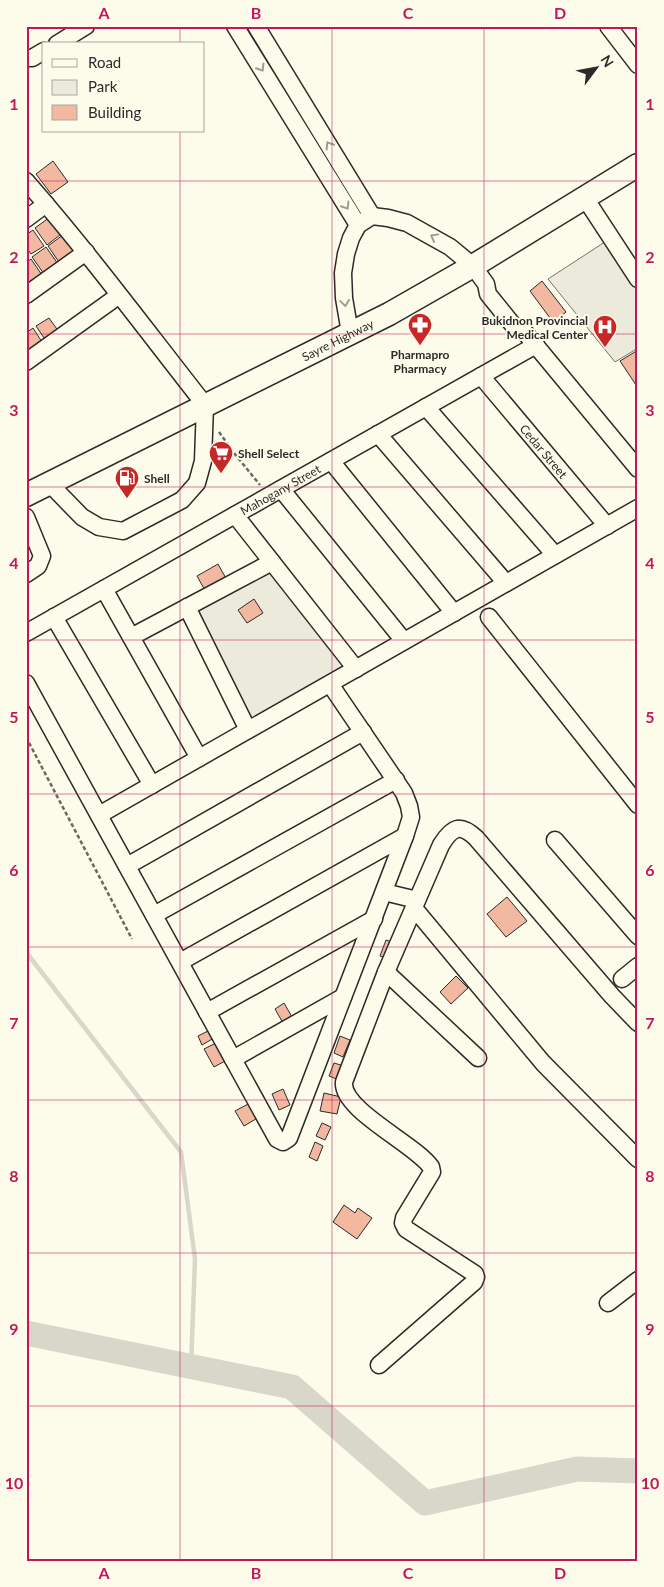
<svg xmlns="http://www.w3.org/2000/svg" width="664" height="1587" font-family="Lato,sans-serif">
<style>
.green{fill:#ecebdb;stroke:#74746e}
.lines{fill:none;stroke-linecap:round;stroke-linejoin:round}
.stream{stroke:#d8d7c9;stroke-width:4.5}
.river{stroke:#d8d7c9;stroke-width:25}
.building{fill:#f2b8a0;stroke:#2b2b2b}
.minor-casing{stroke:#2b2b2b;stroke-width:19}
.highway-casing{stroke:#2b2b2b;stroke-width:25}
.path{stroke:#6a6964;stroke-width:2.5;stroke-dasharray:4 2.5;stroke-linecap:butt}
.minor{stroke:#fdfbea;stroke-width:16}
.highway{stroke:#fdfbea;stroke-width:22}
.oneway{stroke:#9e9d94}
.grid{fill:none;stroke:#c2185b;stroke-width:1;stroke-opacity:0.55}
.labels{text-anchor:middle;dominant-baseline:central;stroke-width:4;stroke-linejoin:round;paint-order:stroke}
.poi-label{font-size:12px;font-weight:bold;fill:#2b2b2b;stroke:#fdfbea;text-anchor:start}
.street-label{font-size:12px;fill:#2b2b2b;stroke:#fdfbea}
.neatline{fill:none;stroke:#c2185b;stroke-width:2}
.grid-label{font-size:16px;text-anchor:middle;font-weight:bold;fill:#c2185b}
</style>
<rect width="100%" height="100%" fill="#fdfbea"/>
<g class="green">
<path d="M611,238L638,280V348L615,362L548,279Z"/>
<path d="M270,572L347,666L250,720L196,612Z"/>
</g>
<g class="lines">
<path class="stream" d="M26,952L181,1152L195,1259L191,1367"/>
<path class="river" d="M26,1333L292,1387L425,1503L577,1469L638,1471"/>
</g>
<g class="building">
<path d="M53,161L68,182L51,194L36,174Z"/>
<path d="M50,217L65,231L47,245L35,228Z"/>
<path d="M33,230L44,246L31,254L26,247V235Z"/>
<path d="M67,232L78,247L72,251L75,255L61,265L48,246Z"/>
<path d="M46,247L58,264L44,274L32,257Z"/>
<path d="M31,259L42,275L26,291V263Z"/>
<path d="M542,281L566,312L553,322L530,291Z"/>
<path d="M49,318L59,332L46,341L36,326Z"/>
<path d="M33,328L42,342L29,351L26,347V333Z"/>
<path d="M638,350V388L620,361Z"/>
<path d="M218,564L228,582L207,594L197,576Z"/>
<path d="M254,599L263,613L247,623L238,610Z"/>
<path d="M507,897L527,921L506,937L487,914Z"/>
<path d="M386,940L395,943L389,959L380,956Z"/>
<path d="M456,976L468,988L451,1004L440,992Z"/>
<path d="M284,1003L292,1017L283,1023L275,1009Z"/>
<path d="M210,1030L214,1038L202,1045L198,1036Z"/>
<path d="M340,1036L350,1040L343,1057L334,1053Z"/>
<path d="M218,1042L227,1060L214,1067L204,1049Z"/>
<path d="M334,1063L344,1066L339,1080L329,1076Z"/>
<path d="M283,1089L290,1105L279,1110L272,1094Z"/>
<path d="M324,1093L341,1097L337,1114L320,1111Z"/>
<path d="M252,1102L261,1116L244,1126L235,1111Z"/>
<path d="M322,1123L331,1127L325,1140L316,1136Z"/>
<path d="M315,1142L323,1146L317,1161L309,1157Z"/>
<path d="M344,1205L355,1213L358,1208L372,1218L357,1239L333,1222Z"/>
</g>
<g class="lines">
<defs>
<g id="minor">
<path d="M235,26L358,225"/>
<path d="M256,26L372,216"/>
<path d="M608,26L638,65"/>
<path d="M57,44L86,26"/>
<path d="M26,58H32L44,51"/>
<path d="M26,181C89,253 146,330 205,405L203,461L197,483L182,500L123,531L99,527L82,517L49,483"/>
<path d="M585,198L638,279"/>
<path d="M26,219L46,204"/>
<path d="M26,295L86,252"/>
<path d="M350,333L344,298L343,273L346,254L351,238L358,225L372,216L388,218L407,223L450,247L473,266L486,284L488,294L513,325L523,330L638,469"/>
<path d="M26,362L118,296"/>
<path id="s1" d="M481,376L607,526"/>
<path d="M426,407L555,555"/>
<path d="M378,434L506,583"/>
<path d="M331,461L454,613"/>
<path d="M281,489L404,641"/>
<path d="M235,515L356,669"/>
<path d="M26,517L42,556L38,566L26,574"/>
<path d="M104,589L199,758"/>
<path d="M187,607L248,730"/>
<path d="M54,617L152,785"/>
<path d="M489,617L638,805"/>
<path id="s2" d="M26,633L536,345"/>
<path d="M131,637L272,562"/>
<path d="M26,683L277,1139L283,1142L289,1138L405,836L411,817L409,806L404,793L330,684"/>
<path d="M99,815L638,508"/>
<path d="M555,840L638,936"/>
<path d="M127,866L363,732"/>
<path d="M384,892L417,900"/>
<path d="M414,908L543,1063L638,1159"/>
<path d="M154,915L396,780"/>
<path d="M180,962L405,836"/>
<path d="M386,972L478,1058"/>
<path d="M622,979L638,966"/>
<path d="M207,1012L374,919"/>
<path d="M233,1059L343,997"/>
<path d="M608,1303L638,1280"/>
<path d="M379,1365L474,1282L476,1277L475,1274L406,1229L403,1223L404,1218L432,1172L431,1167C415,1144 341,1110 344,1082L386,972L441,845C452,827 460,823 476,838L612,996L638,1023"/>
</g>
<g id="highway">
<path id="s3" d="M26,495L389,314L473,266L638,165"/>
</g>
</defs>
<use href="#minor" class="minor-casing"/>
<use href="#highway" class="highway-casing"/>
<g class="path">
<path d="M219,432L234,453L260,485"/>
<path d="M26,737L132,939"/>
</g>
<use href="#minor" class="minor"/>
<use href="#highway" class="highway"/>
</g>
<defs><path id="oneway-chevron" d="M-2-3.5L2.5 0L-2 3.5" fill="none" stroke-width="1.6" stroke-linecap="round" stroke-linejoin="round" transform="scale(1.25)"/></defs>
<g class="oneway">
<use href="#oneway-chevron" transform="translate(261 68) rotate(58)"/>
<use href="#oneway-chevron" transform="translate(329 145) rotate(-122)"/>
<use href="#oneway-chevron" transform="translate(346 206) rotate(58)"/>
<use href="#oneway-chevron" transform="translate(434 237) rotate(-151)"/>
<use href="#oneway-chevron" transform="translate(345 303) rotate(82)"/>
</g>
<path class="grid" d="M180,26V44M332,26V1561M484,26V1561M180,131V1561M26,181H638M26,334H638M26,487H638M26,640H638M26,794H638M26,947H638M26,1100H638M26,1253H638M26,1406H638"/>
<defs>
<symbol id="pharmacy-pin" viewBox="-11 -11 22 30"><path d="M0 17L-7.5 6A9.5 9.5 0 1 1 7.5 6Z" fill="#c62828" stroke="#fdfbea"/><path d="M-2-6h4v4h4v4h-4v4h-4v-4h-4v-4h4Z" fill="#fff"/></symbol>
<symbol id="hospital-pin" viewBox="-11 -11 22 30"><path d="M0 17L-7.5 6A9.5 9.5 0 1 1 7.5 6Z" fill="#c62828" stroke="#fdfbea"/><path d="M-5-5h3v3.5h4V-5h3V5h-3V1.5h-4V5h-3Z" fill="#fff"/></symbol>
<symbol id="supermarket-pin" viewBox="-11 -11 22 30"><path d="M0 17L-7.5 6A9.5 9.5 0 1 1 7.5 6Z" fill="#c62828" stroke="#fdfbea"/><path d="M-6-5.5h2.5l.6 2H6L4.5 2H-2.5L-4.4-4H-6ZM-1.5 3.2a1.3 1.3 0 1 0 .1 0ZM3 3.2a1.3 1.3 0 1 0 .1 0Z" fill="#fff"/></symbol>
<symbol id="fuel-pin" viewBox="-11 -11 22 30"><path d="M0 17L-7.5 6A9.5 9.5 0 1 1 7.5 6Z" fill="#c62828" stroke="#fdfbea"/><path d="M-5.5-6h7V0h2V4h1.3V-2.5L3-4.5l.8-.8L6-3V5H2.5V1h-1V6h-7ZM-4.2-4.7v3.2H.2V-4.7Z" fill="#fff"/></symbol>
</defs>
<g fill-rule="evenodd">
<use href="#pharmacy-pin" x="406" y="311" width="28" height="38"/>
<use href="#hospital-pin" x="591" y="313" width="28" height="38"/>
<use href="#supermarket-pin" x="207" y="439" width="28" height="38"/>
<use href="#fuel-pin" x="113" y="464" width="28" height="38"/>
</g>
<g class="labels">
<g class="poi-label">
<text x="588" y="320" text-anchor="end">Bukidnon Provincial<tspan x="588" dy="14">Medical Center</tspan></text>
<text x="420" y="354" text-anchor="middle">Pharmapro<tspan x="420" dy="14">Pharmacy</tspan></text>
<text x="238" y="453">Shell Select</text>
<text x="144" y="478">Shell</text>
</g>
<g class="street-label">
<text stroke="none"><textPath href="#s3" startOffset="348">Sayre Highway</textPath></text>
<text stroke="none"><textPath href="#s1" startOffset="98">Cedar Street</textPath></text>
<text stroke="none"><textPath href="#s2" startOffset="292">Mahogany Street</textPath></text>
</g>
</g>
<rect width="664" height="1587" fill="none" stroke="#fdfbea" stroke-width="55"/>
<rect x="42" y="42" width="162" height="90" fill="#fdfbea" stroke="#a9a89e"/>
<rect x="52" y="59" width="25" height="8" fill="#fdfbea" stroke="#a9a89e"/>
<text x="88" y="68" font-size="15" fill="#2b2b2b">Road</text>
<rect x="52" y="80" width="25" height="15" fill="#ecebdb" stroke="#a9a89e"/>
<text x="88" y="92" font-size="15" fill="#2b2b2b">Park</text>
<rect x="52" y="105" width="25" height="15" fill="#f2b8a0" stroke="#a9a89e"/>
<text x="88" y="118" font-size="15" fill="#2b2b2b">Building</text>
<g transform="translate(596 68) rotate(58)" stroke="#fdfbea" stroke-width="4" paint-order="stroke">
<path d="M0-4L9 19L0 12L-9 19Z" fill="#2b2b2b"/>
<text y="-8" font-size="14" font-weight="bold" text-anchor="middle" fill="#2b2b2b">N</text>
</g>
<rect x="28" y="28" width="608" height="1532" class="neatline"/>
<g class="grid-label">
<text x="104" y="19">A</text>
<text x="256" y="19">B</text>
<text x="408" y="19">C</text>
<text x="560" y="19">D</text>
<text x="14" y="110">1</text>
<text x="650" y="110">1</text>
<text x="14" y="263">2</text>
<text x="650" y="263">2</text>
<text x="14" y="416">3</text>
<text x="650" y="416">3</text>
<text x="14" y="569">4</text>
<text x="650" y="569">4</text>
<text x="14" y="723">5</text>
<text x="650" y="723">5</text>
<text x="14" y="876">6</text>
<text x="650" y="876">6</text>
<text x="14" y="1029">7</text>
<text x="650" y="1029">7</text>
<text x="14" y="1182">8</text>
<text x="650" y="1182">8</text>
<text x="14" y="1335">9</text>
<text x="650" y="1335">9</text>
<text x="14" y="1489">10</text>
<text x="650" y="1489">10</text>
<text x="104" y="1579">A</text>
<text x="256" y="1579">B</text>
<text x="408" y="1579">C</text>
<text x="560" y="1579">D</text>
</g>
</svg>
